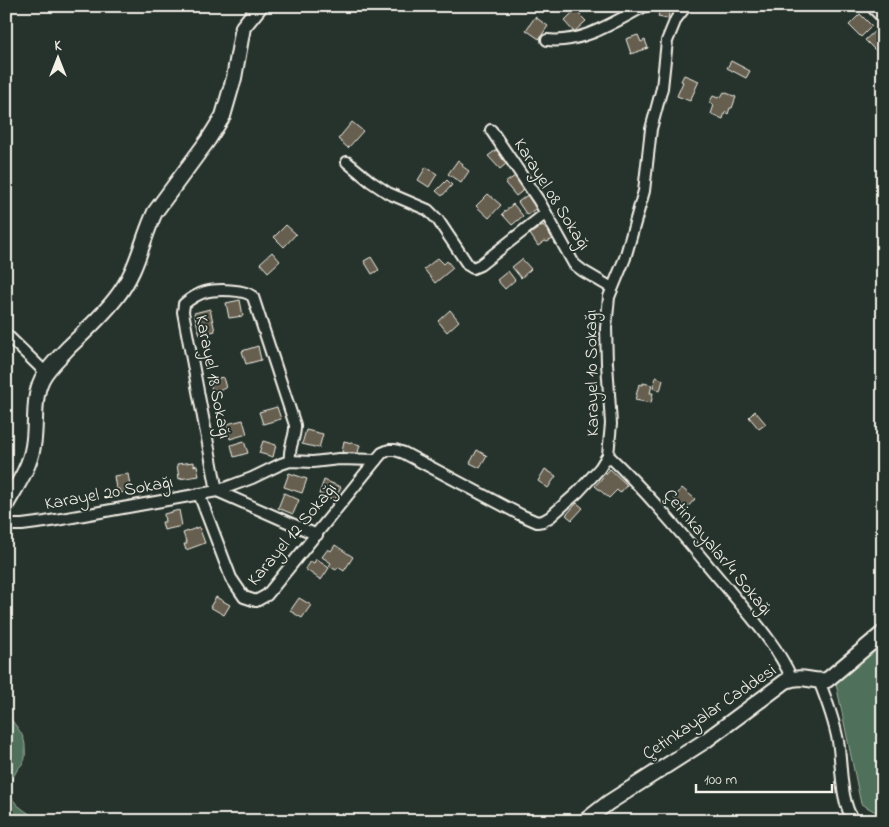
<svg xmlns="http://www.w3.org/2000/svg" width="889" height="827" font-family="'Indie Flower',sans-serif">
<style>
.green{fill:#50705a;stroke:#a2b0a1}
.building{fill:#665f4f;stroke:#f4f1e8}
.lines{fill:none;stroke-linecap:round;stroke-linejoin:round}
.minor-casing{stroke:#f4f1e8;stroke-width:14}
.tertiary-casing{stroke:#f4f1e8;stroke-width:18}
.minor{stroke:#26332d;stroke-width:10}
.tertiary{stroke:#26332d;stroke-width:14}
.labels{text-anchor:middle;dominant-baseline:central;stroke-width:4;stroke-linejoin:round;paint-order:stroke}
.street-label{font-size:18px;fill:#f4f1e8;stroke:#26332d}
</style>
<rect width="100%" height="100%" fill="#26332d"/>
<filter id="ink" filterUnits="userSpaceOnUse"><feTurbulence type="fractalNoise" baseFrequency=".02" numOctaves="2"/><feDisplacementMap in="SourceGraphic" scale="10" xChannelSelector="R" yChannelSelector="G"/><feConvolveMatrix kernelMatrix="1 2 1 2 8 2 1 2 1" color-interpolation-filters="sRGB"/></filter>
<g filter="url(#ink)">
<g class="green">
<path d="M883,633V816L861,804L835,679Z"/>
<path d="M6,711C11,722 24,732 25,745C25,749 26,758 24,761C23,764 19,767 17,770C0,799 17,805 40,821H6Z"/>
</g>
<g class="building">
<path d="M660,6L670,7L668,19L658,17Z"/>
<path d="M575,10L586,21L574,32L564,21Z"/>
<path d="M860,14L872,26L861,37L849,25Z"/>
<path d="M535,17L548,26L539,39L526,30Z"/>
<path d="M876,30L883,37V43L875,50L865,40Z"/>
<path d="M638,35L641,42L645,40L648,48L631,54L626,39Z"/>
<path d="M731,61L750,71L746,78L727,68Z"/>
<path d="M684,75L699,81L690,101L677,96L683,82L681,81Z"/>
<path d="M724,92L736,97L732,108H730L728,114L725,112L723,119L711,114L714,105L709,103L713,96L718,98L719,96L721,97Z"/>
<path d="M352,122L363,131L348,148L338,139Z"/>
<path d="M496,150L508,162L500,169L488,156Z"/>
<path d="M458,160L463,164L462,166L469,171L461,183L448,174Z"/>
<path d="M426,167L437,174L429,187L418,180Z"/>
<path d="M515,176L525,189L516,196L505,183Z"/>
<path d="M447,180L452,185L442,196L436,191Z"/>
<path d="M488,194L501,205L489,218L476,206Z"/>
<path d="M529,194L538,207L527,215L518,202Z"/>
<path d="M513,204L523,216L512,225L502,214Z"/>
<path d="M286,225L296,234L284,247L274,237Z"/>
<path d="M543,225L553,239L547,242L545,241L538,246L530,234Z"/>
<path d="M272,252L280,261L268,272L260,263Z"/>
<path d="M371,257L379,270L372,274L364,261Z"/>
<path d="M438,258L444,264L447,261L453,268L435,283L424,269Z"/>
<path d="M522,259L531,269L521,278L512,267Z"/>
<path d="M508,271L515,280L505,289L497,280Z"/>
<path d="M240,300L243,316L229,318L226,303Z"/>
<path d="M210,309L215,331L200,335L194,313Z"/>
<path d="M450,310L459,321L447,332L438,321Z"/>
<path d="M258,346L261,360L246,364L242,351Z"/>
<path d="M223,377L226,388L212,391L210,380Z"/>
<path d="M656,377L663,380L660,391L653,388Z"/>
<path d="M643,383L652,385L650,393H653L651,403L635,400L639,384L643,385Z"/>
<path d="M277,407L281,419L263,424L259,412Z"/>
<path d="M755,411L766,424L759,429L749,417Z"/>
<path d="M243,420L247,434L230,439L227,424Z"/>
<path d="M306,430L323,434L319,448L302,444Z"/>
<path d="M244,441L248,453L234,457L231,445Z"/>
<path d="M263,441L276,445L273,457L259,453Z"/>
<path d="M344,441L360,445L357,456L342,452Z"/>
<path d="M477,450L487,456L480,468L470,463Z"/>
<path d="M194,462V466L197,465L199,476L179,479L177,464Z"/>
<path d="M545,469L556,476L548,488L538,481Z"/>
<path d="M610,469L627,485L620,493L617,490L609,498L595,486Z"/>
<path d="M289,473L307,479L302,493L284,487Z"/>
<path d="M128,474L131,491L120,493L119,489H116L114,476Z"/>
<path d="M324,480L341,487L335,500L319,494Z"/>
<path d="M682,488L695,499L683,512L677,506L680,503L674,498Z"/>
<path d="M284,493L299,500L293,514L278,508Z"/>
<path d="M577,503L583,508L572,520L566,515Z"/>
<path d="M179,510L182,526L164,530L162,522H165L164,514Z"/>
<path d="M199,527L205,543L186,550L184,544H187L183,533Z"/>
<path d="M335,545L353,557L344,571L338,567L336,570L329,566L331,563L322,557L328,549L331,551Z"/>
<path d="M316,559L329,568L321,580L305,569L310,561L314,563Z"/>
<path d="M216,597L230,605L224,615L210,607Z"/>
<path d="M299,598L311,605L302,618L290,611Z"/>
</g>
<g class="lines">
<defs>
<g id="minor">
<path d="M871,6L883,18"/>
<path d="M547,40C583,44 615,21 645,6"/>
<path d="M491,130L539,201L574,264L583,271L612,288"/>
<path d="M347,162L370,181L388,193L428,210L438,220L468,265L473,268L480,265L546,213"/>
<path d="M6,334L46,373"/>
<path d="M608,455C652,497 689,543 728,589C751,617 777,645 792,679"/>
<path d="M217,491L183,312L184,304C190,299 198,294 205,292C216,289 246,289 253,297L295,425C296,437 288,447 290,461"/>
<path d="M217,491L317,535"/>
<path d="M199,494L231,578L244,597L256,601L267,595L376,460L382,453L389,450H395L404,453L521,515L537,522L543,521L550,517L578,492L600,468L608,455L611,424L607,363L606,328L609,297L625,258L644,191L651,129L662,88L667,41L676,19L686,6"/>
<path d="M6,525H22L45,522L217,491L252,478L281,464L290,461L313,462L339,459L376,460"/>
<path d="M819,681C827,701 834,720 838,741C842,764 840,803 854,821"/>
</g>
<g id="tertiary">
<path d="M6,505C16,487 30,467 33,446C37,425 32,399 42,379C48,367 60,357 69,347C85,332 102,316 116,298C138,270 141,242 155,212L208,140L223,116L234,78L243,27L260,6"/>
<path d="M585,821L608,803L705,741L786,681C805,674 811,683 827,680L883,633"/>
</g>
</defs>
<use href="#minor" class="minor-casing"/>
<use href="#tertiary" class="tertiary-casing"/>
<use href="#minor" class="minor"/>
<use href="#tertiary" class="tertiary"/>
</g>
</g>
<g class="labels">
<g class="street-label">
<text transform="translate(551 195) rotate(58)">Karayel 08 Sokağı</text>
<text transform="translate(593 373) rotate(-91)">Karayel 10 Sokağı</text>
<text transform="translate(212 377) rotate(79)">Karayel 18 Sokağı</text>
<text transform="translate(109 494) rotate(-10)">Karayel 20 Sokağı</text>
<text transform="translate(293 535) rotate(-50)">Karayel 12 Sokağı</text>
<text transform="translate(717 553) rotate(50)">Çetinkayalar/4 Sokağı</text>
<text transform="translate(710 713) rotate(-34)">Çetinkayalar Caddesi</text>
</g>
</g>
<rect width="889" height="827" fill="none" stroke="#26332d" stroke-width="25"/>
<rect x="12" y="12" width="864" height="802" fill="none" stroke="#f4f1e8" stroke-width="2" filter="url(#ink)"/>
<g transform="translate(58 58)" stroke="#26332d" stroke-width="4" paint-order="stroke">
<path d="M0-4L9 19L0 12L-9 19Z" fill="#f4f1e8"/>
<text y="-8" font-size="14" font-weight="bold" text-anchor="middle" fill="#f4f1e8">K</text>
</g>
<path d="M696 784v8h136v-8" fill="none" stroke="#f4f1e8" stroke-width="2.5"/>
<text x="704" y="784" font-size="15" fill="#f4f1e8" stroke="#26332d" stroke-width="4" paint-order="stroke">100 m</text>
</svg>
